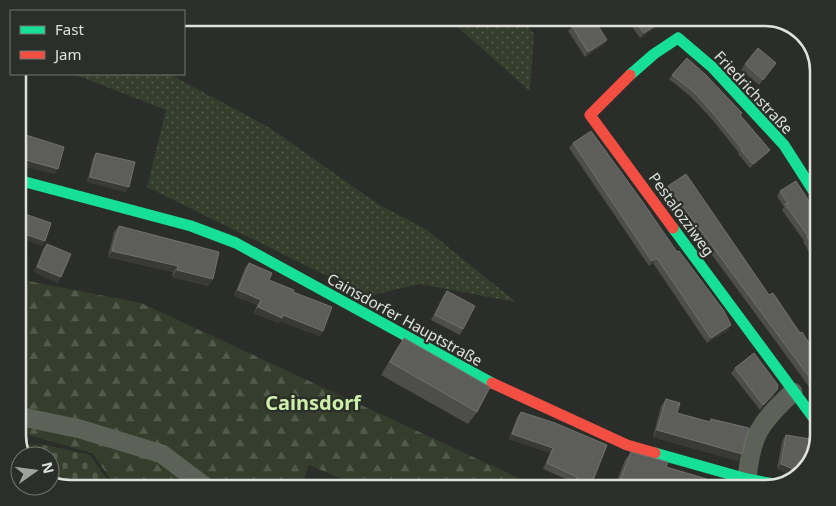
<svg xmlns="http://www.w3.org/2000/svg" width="836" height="506" font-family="'Noto Sans',sans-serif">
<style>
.grass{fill:url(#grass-dots)}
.forest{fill:url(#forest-firs)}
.cemetery{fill:url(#cemetery-stones)}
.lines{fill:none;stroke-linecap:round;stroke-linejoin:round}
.street{stroke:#5d6258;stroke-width:19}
.fast{stroke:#16e098;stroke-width:11}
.jam{stroke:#f24e42;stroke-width:11}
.wall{fill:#4d4e4c}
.shaded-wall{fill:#393a38}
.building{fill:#5d5e5c;stroke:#717270}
.labels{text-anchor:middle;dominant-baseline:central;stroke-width:4.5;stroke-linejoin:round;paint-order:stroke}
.street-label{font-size:15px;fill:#dfe1dd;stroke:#2b2e29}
.district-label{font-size:20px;font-weight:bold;fill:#cdf0a9;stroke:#2b2e29}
.rim{fill:none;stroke:#dfe1dd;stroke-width:2.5}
</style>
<defs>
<pattern id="grass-dots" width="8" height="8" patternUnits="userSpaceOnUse" patternTransform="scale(1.25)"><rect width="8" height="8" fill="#353e2c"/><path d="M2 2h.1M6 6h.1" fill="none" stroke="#525a4a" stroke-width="1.8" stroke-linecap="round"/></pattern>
<pattern id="forest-firs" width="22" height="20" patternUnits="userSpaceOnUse" patternTransform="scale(1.25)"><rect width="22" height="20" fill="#353e2c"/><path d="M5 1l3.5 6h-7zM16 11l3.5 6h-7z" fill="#525a4a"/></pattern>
<pattern id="cemetery-stones" width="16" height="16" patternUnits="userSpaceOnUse" patternTransform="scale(1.25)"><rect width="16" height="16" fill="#353e2c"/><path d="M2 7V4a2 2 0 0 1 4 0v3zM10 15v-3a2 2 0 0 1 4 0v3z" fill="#525a4a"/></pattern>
</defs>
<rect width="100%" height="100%" fill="#2b2d2a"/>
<g class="grass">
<path d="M447,18H521L534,34L530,91Z"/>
<path d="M73,74H169L270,128L378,204L427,230L516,302L420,284L368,296L147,187L166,110Z"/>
</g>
<path class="forest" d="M18,279L141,303L540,488H363L309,465L302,488H117L92,453L18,432Z"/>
<path class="cemetery" d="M19,443L51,446L90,455L113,488H72L50,483V456H23Z"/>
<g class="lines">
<g class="street">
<path d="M18,416L80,429L162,454L207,488"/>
<path d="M747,479C751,434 761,422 793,392"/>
</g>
<g class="fast">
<path d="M630,75L654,54L678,38L712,67L784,145L818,198"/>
<path d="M18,180L191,226L236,243L492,383"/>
<path d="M673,228L818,424"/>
<path d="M655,453L747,479L779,485"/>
</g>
<g class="jam">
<path d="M630,75L590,115L673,228"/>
<path d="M492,383L627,445L655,453"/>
</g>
</g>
<g class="wall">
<path d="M626,18H655L659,23L655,28L640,38Z"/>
<path d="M572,26L603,45L585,57L568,31Z"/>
<path d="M776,63L759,85L741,70L745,64Z"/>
<path d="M672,75L740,115L770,150L767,154L750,168L738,154L739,153L710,117L690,96L669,79Z"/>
<path d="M26,135L55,174L22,166L18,165V156L22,140Z"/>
<path d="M573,143L677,252L731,325L728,330L707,343L653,263L649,266L569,148Z"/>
<path d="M96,153L126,192L87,182L93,158Z"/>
<path d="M668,186L769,295L800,333L818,357V399L665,191Z"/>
<path d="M780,191L809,201L818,211V266L803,242L804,241L782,210L784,207L777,196Z"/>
<path d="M119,226L213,279L208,286L172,277L173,272L108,257L114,232Z"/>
<path d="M47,244L58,283L34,272L43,249Z"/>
<path d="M249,263L269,280L293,292L323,331L319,336L280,321L278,323L254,313L257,305L234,296L245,268Z"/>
<path d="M447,291L463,329L460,335L431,320L443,296Z"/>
<path d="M404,338L477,412L468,424L381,375L395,351Z"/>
<path d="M735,368L774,395L760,410L731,373Z"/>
<path d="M666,399L677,413L709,422L711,419L742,454L738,461L653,437L661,406Z"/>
<path d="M521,412L607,445L590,488H571L573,482L543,469L550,453L509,439L517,417Z"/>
<path d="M786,435L811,462L797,476L789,474L777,469L782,441Z"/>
<path d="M631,452L666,467L705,488H614L625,460Z"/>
</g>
<g class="shaded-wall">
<path d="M659,23L655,28L640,38L644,33Z"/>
<path d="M607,40L603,45L585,57L588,52Z"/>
<path d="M770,150L767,154L750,168L753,164Z"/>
<path d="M19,160H26L58,169L55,174L22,166L18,165V162Z"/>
<path d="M90,177L129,187L126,192L87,182Z"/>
<path d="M19,232L45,241L42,246L18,237V233Z"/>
<path d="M112,251L178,266L173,272L108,257Z"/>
<path d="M657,258L653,263L649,266L652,261Z"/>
<path d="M37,267L61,277L58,283L34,272Z"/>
<path d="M177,270L213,279L208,286L172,277Z"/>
<path d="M238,290L261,300L257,305L234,296Z"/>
<path d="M258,307L283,315L323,331L319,336L280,321L278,323L254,313Z"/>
<path d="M731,325L728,330L707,343L711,338Z"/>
<path d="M777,390L774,395L760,410L763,405Z"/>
<path d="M657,430L742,454L738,461L653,437Z"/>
<path d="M512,434L553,448L550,453L509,439Z"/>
<path d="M781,464L802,471L797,476L789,474L777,469Z"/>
<path d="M575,482L590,488H571Z"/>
</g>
<g class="building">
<path d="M585,18H593L607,40L588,52L572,26Z"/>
<path d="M633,18H655L659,23L644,33Z"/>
<path d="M758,48L776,63L763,80L745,64Z"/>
<path d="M687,58L706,75L742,113L740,115L770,150L753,164L741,150L742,149L713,113L693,91L672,75Z"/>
<path d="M591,131L642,201L677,252L679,251L724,311L731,325L711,338L657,258L652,261L573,143Z"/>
<path d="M26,135L64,147L58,169L26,160H19Z"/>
<path d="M96,153L135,162L129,187L90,177Z"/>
<path d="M686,174L769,295L773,293L800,333L802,332L818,357V389L668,186Z"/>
<path d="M796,181L809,201L816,206L818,211V255L807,237L808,236L785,204L788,203L780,191Z"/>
<path d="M18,213L24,215L25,214L51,223L45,241L19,232L20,228L18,227Z"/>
<path d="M119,226L219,252L213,279L177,270L178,266L112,251Z"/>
<path d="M47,244L71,254L61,277L37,267Z"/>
<path d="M249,263L272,273L269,280L294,290L293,292L332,307L323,331L283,315L282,318L258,307L261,300L238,290Z"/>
<path d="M447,291L475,306L463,329L435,315Z"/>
<path d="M404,338L490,387L477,412L390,362Z"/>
<path d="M754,353L778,385L777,390L763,405L735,368Z"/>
<path d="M666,399L680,403L677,413L710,422L711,419L749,428L742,454L657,430Z"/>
<path d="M521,412L555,423L607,445L590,488L575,482L577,477L547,463L553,448L512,434Z"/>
<path d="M786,435L817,440L811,462L802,471L793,469L781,464Z"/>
<path d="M631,452L668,462L666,467L707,479L705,488H638L632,486L631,488H617Z"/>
</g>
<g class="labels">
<g class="street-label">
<text transform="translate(754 92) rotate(47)">Friedrichstraße</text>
<text transform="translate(682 214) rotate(54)">Pestalozziweg</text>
<text transform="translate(405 319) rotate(29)">Cainsdorfer Hauptstraße</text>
</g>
<g class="district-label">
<text x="313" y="402">Cainsdorf</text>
</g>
</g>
<path d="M0 0H836V506H0ZM71 26H765A45 45 0 0 1 810 71V435A45 45 0 0 1 765 480H71A45 45 0 0 1 26 435V71A45 45 0 0 1 71 26Z" fill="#2b2e29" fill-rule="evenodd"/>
<path class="rim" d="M71 26H765A45 45 0 0 1 810 71V435A45 45 0 0 1 765 480H71A45 45 0 0 1 26 435V71A45 45 0 0 1 71 26Z"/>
<rect x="10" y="10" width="175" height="65" fill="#2b2e29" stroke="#737671"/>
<rect x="20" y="26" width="25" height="8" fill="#16e098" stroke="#737671"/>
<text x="55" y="35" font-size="15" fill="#dfe1dd">Fast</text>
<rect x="20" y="51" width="25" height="8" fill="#f24e42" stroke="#737671"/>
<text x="55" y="60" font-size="15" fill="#dfe1dd">Jam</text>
<g transform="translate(35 471) rotate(76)"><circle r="24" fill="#2b2e29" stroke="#737671"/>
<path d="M0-4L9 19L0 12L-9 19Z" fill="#a0a29e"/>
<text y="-8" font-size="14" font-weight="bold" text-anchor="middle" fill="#dfe1dd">N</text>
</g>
</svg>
